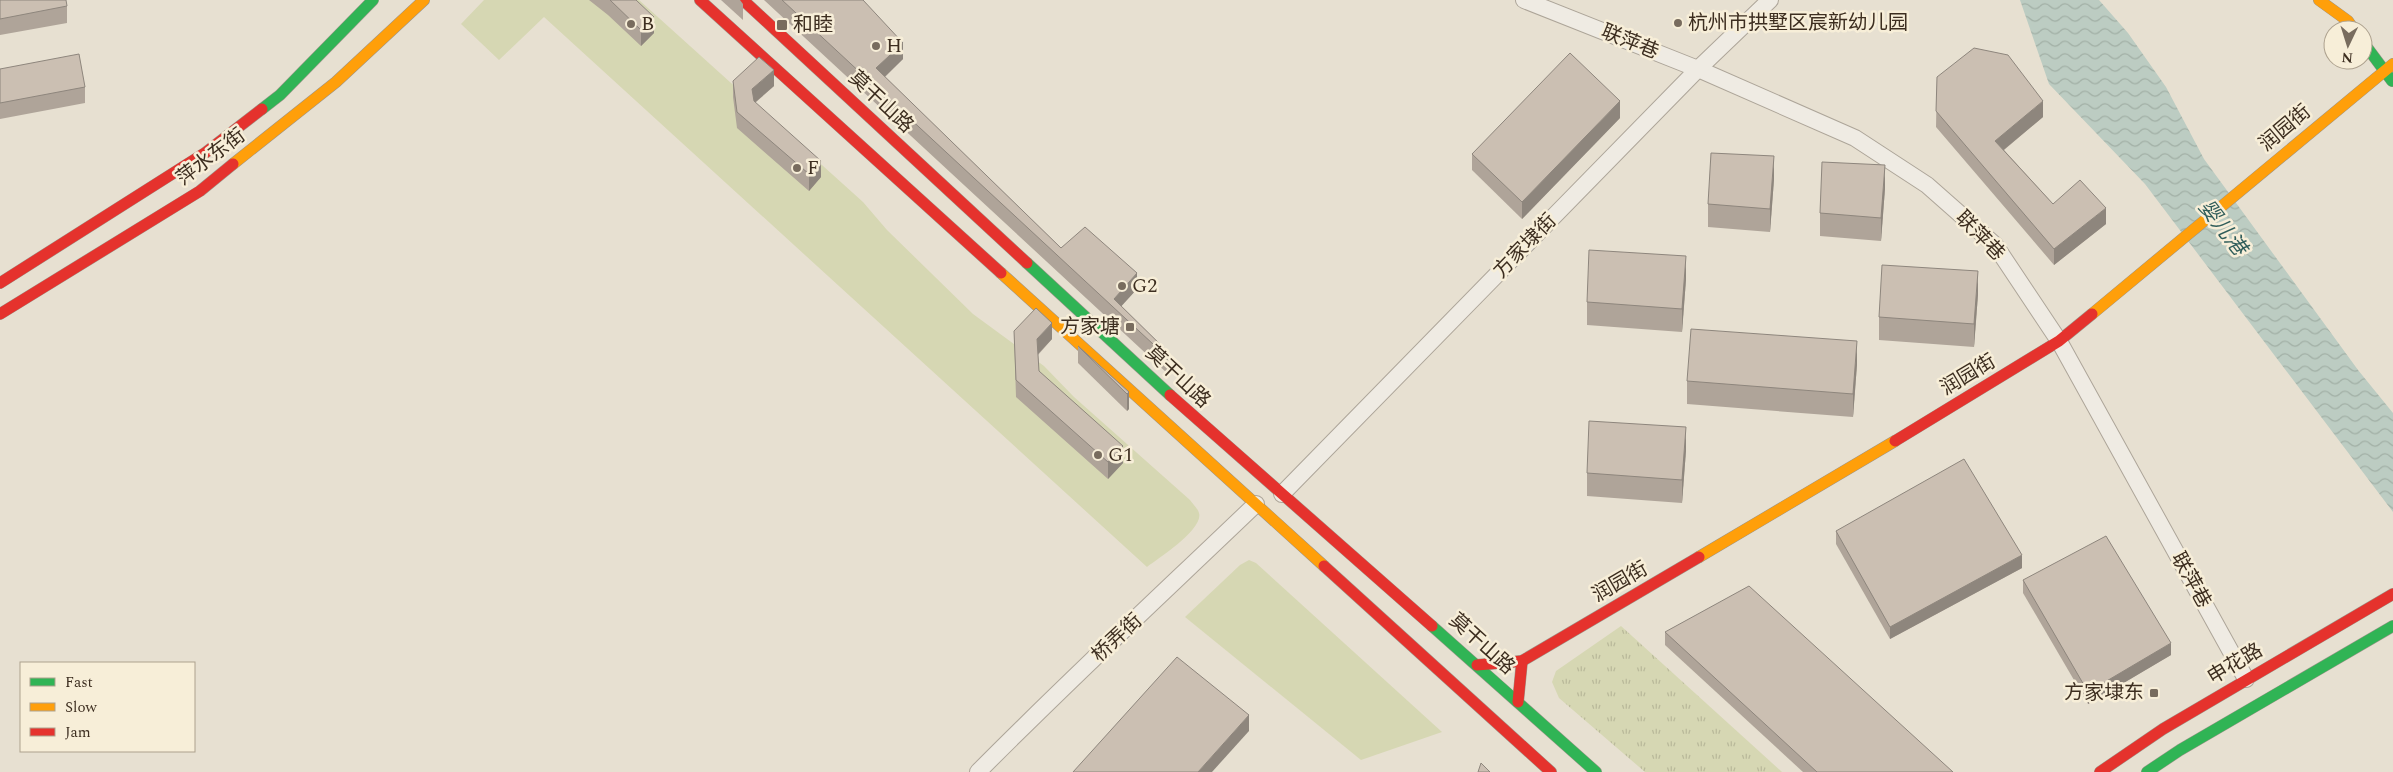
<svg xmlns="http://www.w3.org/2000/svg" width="2393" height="772" font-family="Spectral,'Noto Sans SC',serif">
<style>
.grass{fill:#d6d7b3}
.park{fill:url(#park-tufts)}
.water{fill:url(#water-waves)}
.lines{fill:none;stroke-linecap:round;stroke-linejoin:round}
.street-casing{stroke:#ada599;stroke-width:18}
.fast-casing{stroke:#9c958a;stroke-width:12}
.slow-casing{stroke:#9c958a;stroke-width:12}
.jam-casing{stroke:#9c958a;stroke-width:12}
.street{stroke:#efebe3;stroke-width:16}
.fast{stroke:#30b455;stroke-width:11}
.slow{stroke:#ff9f0a;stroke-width:11}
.jam{stroke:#e5322d;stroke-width:11}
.wall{fill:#afa499}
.shaded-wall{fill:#8e867d}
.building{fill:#cbbfb2;stroke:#8e867d}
.poi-dot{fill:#786c5e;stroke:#f7eed8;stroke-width:2}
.labels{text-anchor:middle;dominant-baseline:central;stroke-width:5;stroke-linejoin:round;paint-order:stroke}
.poi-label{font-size:20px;fill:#3d2e20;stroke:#f7eed8;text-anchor:start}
.street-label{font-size:20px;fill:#3d2e20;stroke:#f7eed8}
.water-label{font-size:21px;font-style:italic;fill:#2f5d5a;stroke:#f7eed8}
</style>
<defs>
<pattern id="park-tufts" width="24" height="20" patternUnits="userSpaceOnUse" patternTransform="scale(1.25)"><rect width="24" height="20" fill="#d6d7b3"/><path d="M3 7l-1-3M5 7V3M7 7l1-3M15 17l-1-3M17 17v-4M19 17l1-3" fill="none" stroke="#b9b99a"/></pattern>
<pattern id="water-waves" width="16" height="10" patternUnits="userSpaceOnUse" patternTransform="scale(1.25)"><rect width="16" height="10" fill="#bcccc2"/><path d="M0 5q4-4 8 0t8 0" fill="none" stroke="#a2b0a6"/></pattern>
</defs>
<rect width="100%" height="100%" fill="#e7e0d1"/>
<g class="grass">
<path d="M484,0H639L863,202L887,230L973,314L1044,366L1074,397L1190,500C1193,504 1198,509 1199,513C1204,529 1159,558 1147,567L544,17L499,60L461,24Z"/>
<path d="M1249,560L1256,563L1442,732L1361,760L1185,617L1240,565Z"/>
</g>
<path class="park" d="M1621,626L1782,772H1645L1559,698L1552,682L1556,671Z"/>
<path class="water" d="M2020,0H2099L2128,33L2166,87L2204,159L2358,370L2393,413V512L2145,184L2049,84Z"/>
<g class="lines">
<defs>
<g id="street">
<path d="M1524,0L1698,69L1855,138L1927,185L1995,245L2059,341L2246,679"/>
<path d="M1282,494L1698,69L1770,0"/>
<path d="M978,772C1069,680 1163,593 1256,504"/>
</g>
<g id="fast">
<path d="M2363,42L2392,81"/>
<path d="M262,109L280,95L373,0"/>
<path d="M1027,263L1170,395"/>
<path d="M1432,626L1596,772"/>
<path d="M2147,772L2180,750L2393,626"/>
</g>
<g id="slow">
<path d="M2319,0L2348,21L2354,30"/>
<path d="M233,164L336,82L424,0"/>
<path d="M1001,273L1324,566"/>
<path d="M2092,314L2393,64"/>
<path d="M1699,557L1895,441"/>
</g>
<g id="jam">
<path d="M700,0L1001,273"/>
<path d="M743,0L1027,263"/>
<path d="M0,283L205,153L262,109"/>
<path d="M0,314L200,191L233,164"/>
<path d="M1170,395L1432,626"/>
<path d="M1895,441L2059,341L2092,314"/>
<path d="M1324,566L1551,772"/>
<path d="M1477,665L1522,661L1699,557"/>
<path d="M1518,702L1522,661"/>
<path d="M2100,772L2163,729L2393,594"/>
</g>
</defs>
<use href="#street" class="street-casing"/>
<use href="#fast" class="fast-casing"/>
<use href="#slow" class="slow-casing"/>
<use href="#jam" class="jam-casing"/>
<use href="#street" class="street"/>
<use href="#fast" class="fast"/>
<use href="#slow" class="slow"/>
<use href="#jam" class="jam"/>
</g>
<g class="wall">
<path d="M0,0L67,6V23L0,35Z"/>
<path d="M589,0H636L654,33L641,46L608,15Z"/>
<path d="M721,0H740L743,4V20Z"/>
<path d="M764,0H863L903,59L885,77L1061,248L1137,289L1121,306L1170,354V370L1167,373Z"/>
<path d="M0,69L85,87V103L0,119Z"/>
<path d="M1937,77L2043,117L2004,150L2053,204L2106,224L2054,265L1936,127Z"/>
<path d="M733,81L774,86L755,103L821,177L809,191L737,128L733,97Z"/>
<path d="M1620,118L1522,219L1472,170V154Z"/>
<path d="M1774,179L1770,232L1708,227V204Z"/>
<path d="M1885,188L1881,241L1820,236V213Z"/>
<path d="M1686,279L1682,332L1587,325V302Z"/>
<path d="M1978,294L1974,347L1879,340V317Z"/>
<path d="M1014,331L1052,339L1038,355L1039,371L1123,463L1108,479L1016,397Z"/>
<path d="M1078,346L1129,392V409L1127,411L1078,363Z"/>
<path d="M1857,364L1853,417L1687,404V381Z"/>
<path d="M1686,450L1682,503L1587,496V473Z"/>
<path d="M1836,531L2022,568L1890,639L1836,544Z"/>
<path d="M2023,580L2171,655L2088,704L2023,593Z"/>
<path d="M1665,632L1953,772H1803L1665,645Z"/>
</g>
<g class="shaded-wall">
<path d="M654,17V33L641,46V30Z"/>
<path d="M903,43V59L876,85V68Z"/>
<path d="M774,70V86L752,105V89Z"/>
<path d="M1620,101V118L1522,219V202Z"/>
<path d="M2043,101V117L1995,157V141Z"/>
<path d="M1774,156V179L1770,232V209Z"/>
<path d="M821,161V177L809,191V174Z"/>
<path d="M1885,165V188L1881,241V218Z"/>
<path d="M2106,208V224L2054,265V249Z"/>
<path d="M1686,256V279L1682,332V309Z"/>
<path d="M1978,271V294L1974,347V324Z"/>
<path d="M1137,273V289L1117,311L1114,299Z"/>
<path d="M1052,323V339L1037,355V339Z"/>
<path d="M1857,341V364L1853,417V394Z"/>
<path d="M1170,354V370L1167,373V357Z"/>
<path d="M1129,392V409L1127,411V394Z"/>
<path d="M1686,427V450L1682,503V480Z"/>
<path d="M1123,446V463L1108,479V462Z"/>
<path d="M2022,555V568L1890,639V627Z"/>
<path d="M2171,643V655L2088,704V692Z"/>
<path d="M1249,715V731L1212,772H1198Z"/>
</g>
<g class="building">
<path d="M0,0H66L67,6L0,19Z"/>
<path d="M610,0H636L654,17L641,30Z"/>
<path d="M782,0H863L903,43L876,68L1061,248L1085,227L1137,273L1114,299L1170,354L1167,357Z"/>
<path d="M1974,48L2008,55L2043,101L1995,141L2053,204L2080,180L2106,208L2054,249L1936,111L1937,77Z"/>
<path d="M1570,53L1620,101L1522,202L1472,154Z"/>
<path d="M79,54L85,87L0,103V69Z"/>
<path d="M759,57L774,70L752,89L754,101L821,161L809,174L737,112L733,81Z"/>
<path d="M1711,153L1774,156L1770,209L1708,204Z"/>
<path d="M1822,162L1885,165L1881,218L1820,213Z"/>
<path d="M1589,250L1686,256L1682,309L1587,302Z"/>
<path d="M1882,265L1978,271L1974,324L1879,317Z"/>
<path d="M1036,308L1052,323L1037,339L1039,371L1123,446L1108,462L1016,380L1014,331Z"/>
<path d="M1691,329L1857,341L1853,394L1687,381Z"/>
<path d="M1078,346L1129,392L1127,394Z"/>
<path d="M1589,421L1686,427L1682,480L1587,473Z"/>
<path d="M1964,459L2022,555L1890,627L1836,531Z"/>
<path d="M2106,536L2171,643L2088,692L2023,580Z"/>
<path d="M1749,586L1953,772H1817L1665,632Z"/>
<path d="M1177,657L1249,715L1198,772H1073Z"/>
<path d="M1481,763L1490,772H1478Z"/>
</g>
<g class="poi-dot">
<circle cx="1678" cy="23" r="5"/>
<circle cx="631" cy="24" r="5"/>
<rect x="776" y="19" width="12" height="12" rx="2.5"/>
<circle cx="876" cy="46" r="5"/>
<circle cx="797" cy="168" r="5"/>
<circle cx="1122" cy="286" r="5"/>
<rect x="1125" y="322" width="10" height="10" rx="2.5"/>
<circle cx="1098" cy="455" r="5"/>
<rect x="2149" y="688" width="10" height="10" rx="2.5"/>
</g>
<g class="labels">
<g class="poi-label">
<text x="1688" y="23">杭州市拱墅区宸新幼儿园</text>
<text x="641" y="24">B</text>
<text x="793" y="25">和睦</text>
<text x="886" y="46">H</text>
<text x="807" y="168">F</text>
<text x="1132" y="286">G2</text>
<text x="1120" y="327" text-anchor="end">方家塘</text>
<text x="1108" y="455">G1</text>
<text x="2144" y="693" text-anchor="end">方家埭东</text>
</g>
<g class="street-label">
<text transform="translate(1630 42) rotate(22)">联萍巷</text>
<text transform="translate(881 102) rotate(43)">莫干山路</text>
<text transform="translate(2285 128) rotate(-40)">润园街</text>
<text transform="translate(211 157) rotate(-37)">萍水东街</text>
<text transform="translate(1980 236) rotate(46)">联萍巷</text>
<text transform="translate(1525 246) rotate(-46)">方家埭街</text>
<text transform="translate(1968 375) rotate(-31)">润园街</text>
<text transform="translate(1178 377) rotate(43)">莫干山路</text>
<text transform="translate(2191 580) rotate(61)">联萍巷</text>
<text transform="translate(1620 582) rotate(-30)">润园街</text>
<text transform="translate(1117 638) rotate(-43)">桥弄街</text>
<text transform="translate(1482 644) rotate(42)">莫干山路</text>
<text transform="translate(2235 664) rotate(-31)">申花路</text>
</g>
<g class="water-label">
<text transform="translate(2222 228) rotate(52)">婴儿港</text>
</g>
</g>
<rect x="20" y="662" width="175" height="90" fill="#f7eed8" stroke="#ada18e"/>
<rect x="30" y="678" width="25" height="8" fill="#30b455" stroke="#ada18e"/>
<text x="65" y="687" font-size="15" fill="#3d2e20">Fast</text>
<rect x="30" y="703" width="25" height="8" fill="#ff9f0a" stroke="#ada18e"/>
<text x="65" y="712" font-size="15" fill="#3d2e20">Slow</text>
<rect x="30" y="728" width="25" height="8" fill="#e5322d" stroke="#ada18e"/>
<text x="65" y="737" font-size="15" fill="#3d2e20">Jam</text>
<g transform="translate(2348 45) rotate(184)"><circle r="24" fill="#f7eed8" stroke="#ada18e"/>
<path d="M0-4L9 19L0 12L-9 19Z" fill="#786c5e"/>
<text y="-8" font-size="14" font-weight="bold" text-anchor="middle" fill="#3d2e20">N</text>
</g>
</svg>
